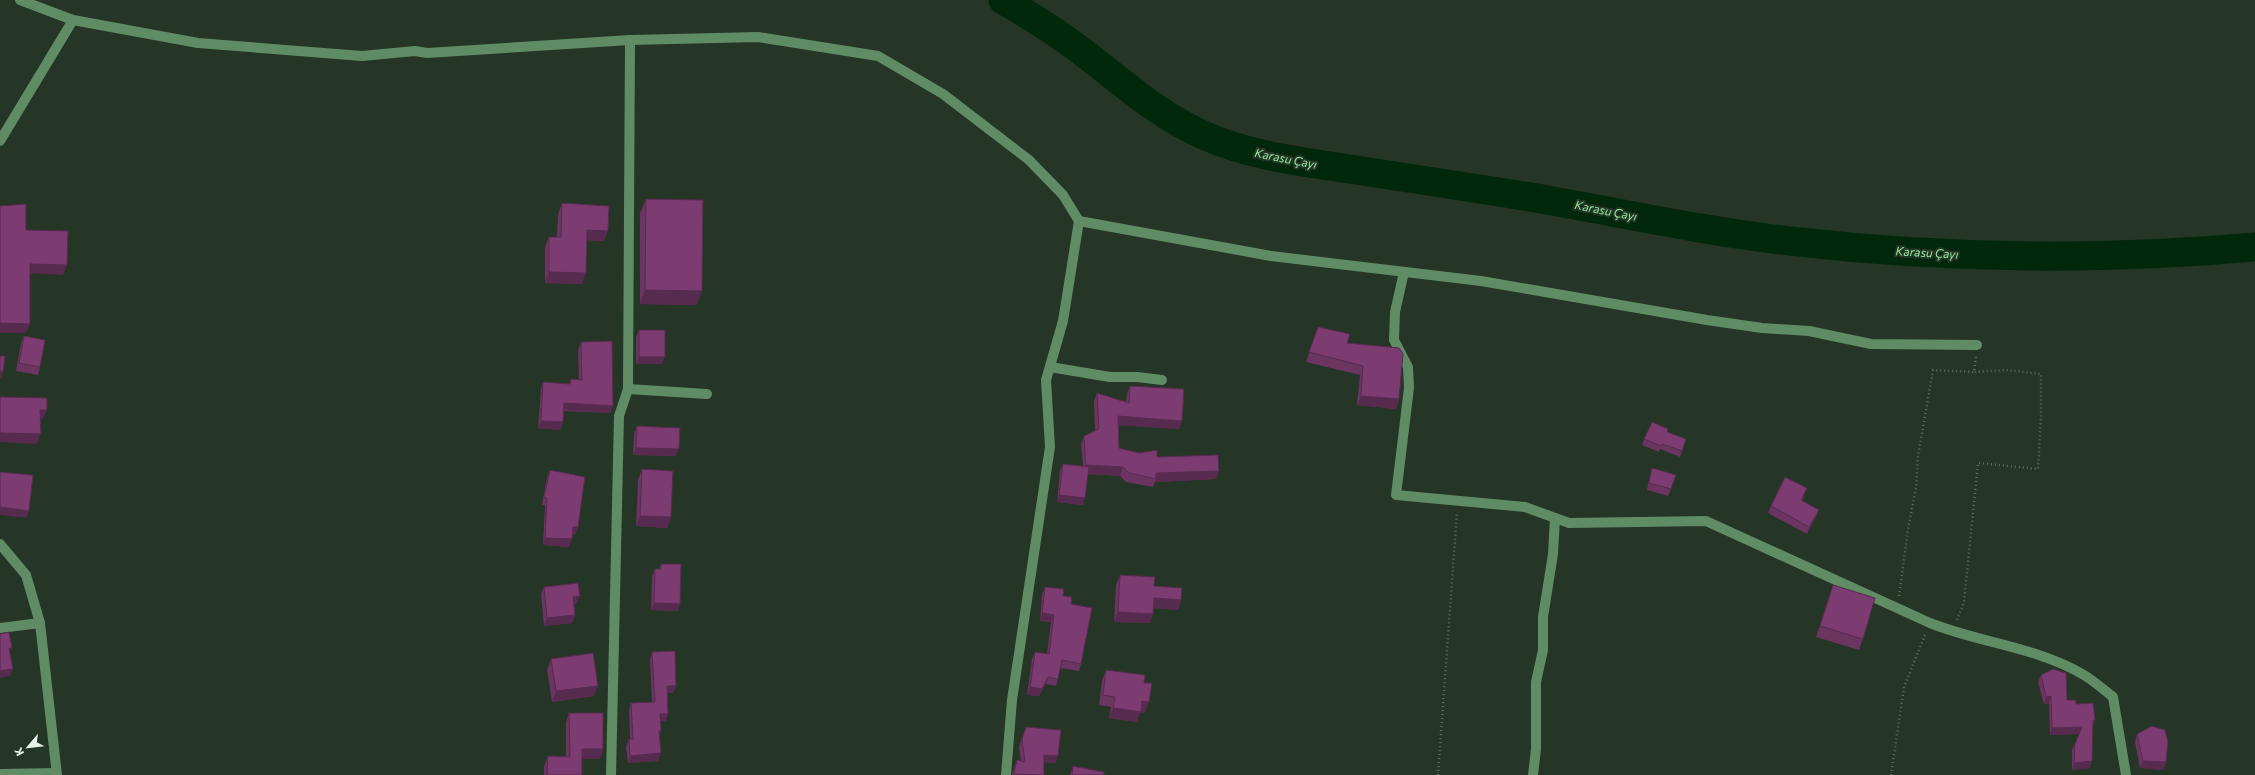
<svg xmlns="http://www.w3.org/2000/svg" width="2255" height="775" font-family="Commissioner,sans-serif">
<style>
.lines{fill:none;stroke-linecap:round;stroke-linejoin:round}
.river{stroke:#02280b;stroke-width:29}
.path{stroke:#606f61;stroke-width:2.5;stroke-dasharray:1 3;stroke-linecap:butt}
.minor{stroke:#5f8c64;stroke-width:10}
.wall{fill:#6b3461}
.shaded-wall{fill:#572a4f}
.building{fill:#7c3c71;stroke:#572a4f}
.labels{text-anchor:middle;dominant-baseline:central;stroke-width:4;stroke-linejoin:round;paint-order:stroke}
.water-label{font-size:12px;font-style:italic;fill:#8fed9c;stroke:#253526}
</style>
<rect width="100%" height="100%" fill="#253526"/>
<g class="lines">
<path class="river" d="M1003,0C1029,15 1055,31 1080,50C1120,80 1156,114 1203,135C1248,155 1296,161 1343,168C1395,176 1447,184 1499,192C1596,207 1692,230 1790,241C1945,259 2100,261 2255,247"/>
<g class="path">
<path d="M1899,596L1908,529L1916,488L1918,456L1933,370L1974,372L1976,356"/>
<path d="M1957,620L1964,602L1978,463L2038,469L2041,416V374L2006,370L1974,372"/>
<path d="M1438,775L1457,512"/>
<path d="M1891,775L1904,687L1925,635"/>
</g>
<g class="minor">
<path d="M20,0L73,20L198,43L362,56L415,51L427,53L630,40L758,37L878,56L943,94L1029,160L1063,195L1079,221L1063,321L1046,380L1050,447L1012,700L1006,775"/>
<path d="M0,141L73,20"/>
<path d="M1079,221L1271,256L1481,281L1707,320L1762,328L1809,331L1871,344L1977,345"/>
<path d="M1404,272L1395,312L1394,340L1408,367L1409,388L1396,495L1525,507L1569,523L1706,521L1930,623C1980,643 2037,647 2084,675C2094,681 2104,690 2113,697L2126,775"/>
<path d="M1050,367L1110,377H1137L1162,380"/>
<path d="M628,389L630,40"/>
<path d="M0,544L26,575L40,623L57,775"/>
<path d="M0,628L40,623"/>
<path d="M0,774L56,773"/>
<path d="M611,775L619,416L628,389L707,394"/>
<path d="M1533,775L1536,749V682L1543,650V617L1553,554L1555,518"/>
</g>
</g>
<g class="wall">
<path d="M646,199L697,305L640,304V213Z"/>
<path d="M562,203L604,241L586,240L582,284L545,283V247L549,237H557L558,214Z"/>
<path d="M1318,327L1347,343L1399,399L1396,409L1357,405L1360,375L1306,362Z"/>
<path d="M639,330L662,364H636V337Z"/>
<path d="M24,336L40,367L38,375L16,371L21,343Z"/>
<path d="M581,342L613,406L610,413L563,411V422L560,430L538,428L541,389L543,382L569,384L571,379L579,380L578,350Z"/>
<path d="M1130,386L1182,421L1179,429L1118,425L1119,448L1219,471L1216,479L1155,482L1153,487L1126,482L1120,476L1088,474L1083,505L1057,502L1060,471L1063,464L1083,466L1081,444L1084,436L1095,431L1094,401L1097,393L1126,402L1127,394Z"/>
<path d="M637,426L676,456L633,455L634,434Z"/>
<path d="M1667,432L1686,439L1680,457L1660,449L1659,452L1642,445L1644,439Z"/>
<path d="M1652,468L1671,489L1668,496L1647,490L1650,475Z"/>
<path d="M642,469L671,517L667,528L636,526L638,480Z"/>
<path d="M550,470L578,527L575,535H572V539L569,547L543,545L545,505H542L547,477Z"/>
<path d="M1805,495L1802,501L1819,510L1816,517L1807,534L1768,513L1771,506Z"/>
<path d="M661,564L680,604L678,611L651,610L652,576L655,569H659Z"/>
<path d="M1120,575L1154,586L1181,600L1178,610L1153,608L1150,623L1114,622L1116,585Z"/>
<path d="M1833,585L1863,639L1859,650L1816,637Z"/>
<path d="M544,587L577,603L574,604L575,615L572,623L544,626L541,594Z"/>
<path d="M1045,587L1063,596L1071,604L1081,664L1079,671L1060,668L1058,679L1056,686L1046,684L1039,696L1027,695L1032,659L1035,652L1047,654L1051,622L1040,621L1042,594Z"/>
<path d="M652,652L676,686L673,693H667L666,721H661V731L659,736L658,761L628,763L626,747L629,739H630L629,710L631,703L652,702L650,659Z"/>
<path d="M551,659L594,696L552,702L547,670Z"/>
<path d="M1106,670L1144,683L1145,713L1140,712L1137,722L1109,718L1111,707L1099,705L1102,681Z"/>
<path d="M2041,675L2067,700L2076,704L2093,727L2090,768L2072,770V750L2079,734L2050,735L2049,703L2044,704L2038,682Z"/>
<path d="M569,713L603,749L600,759H582V775H544V766L548,756L566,757V723Z"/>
<path d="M1026,727L1056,763L1044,762V775H1012L1014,768L1017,760L1021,761L1019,747Z"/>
<path d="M2137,734L2166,762L2163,770L2140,768L2135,742Z"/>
<path d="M1073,766L1104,775H1070Z"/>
</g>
<g class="shaded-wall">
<path d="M587,230L608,231L604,241L583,240Z"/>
<path d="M30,264L67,265L63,275L26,273Z"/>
<path d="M549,272L586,273L582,284L545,283Z"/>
<path d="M645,290L702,291L697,305L640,304Z"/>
<path d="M0,323L30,324L26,333H0Z"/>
<path d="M639,357H665L662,364H636Z"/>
<path d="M0,371H3L1,378H0Z"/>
<path d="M1361,396L1399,399L1396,409L1357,405Z"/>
<path d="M564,403L613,406L610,413L561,410Z"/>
<path d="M40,410H47L43,419H37Z"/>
<path d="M1118,416L1182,421L1179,429L1115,425Z"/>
<path d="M541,421L563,422L560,430L538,428Z"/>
<path d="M0,433L41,434L37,444L0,442Z"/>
<path d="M636,448L679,449L676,456L633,455Z"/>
<path d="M1086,465L1123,467L1120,476L1083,473Z"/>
<path d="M1219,471L1216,479L1155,482L1156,479V473Z"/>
<path d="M1059,495L1085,498L1083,505L1057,502Z"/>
<path d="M0,507L29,511L27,518L0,515Z"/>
<path d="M1819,510L1816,517L1807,534L1809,527Z"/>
<path d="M640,516L671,517L667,528L636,526Z"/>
<path d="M573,527H578L575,535H570Z"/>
<path d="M545,538L572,539L569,547L543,545Z"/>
<path d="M580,596L577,603L570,604L573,597Z"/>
<path d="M1154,598L1181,600L1178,610L1150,608Z"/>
<path d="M654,603L680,604L678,611L651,610Z"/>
<path d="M1118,612L1153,614L1150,623L1114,622Z"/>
<path d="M1042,613L1054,615L1051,622L1040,621Z"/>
<path d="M575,615L572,623L544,626L547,618Z"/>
<path d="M9,648H12L9,655Z"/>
<path d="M13,669L10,676L0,678V671Z"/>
<path d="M1048,677L1046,684L1039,696L1027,695L1030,687Z"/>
<path d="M598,686L594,696L552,702L556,691Z"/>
<path d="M667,686H676L673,693H664Z"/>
<path d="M2051,696L2049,703L2044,704L2046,697Z"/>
<path d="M1142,701L1149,702L1145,713L1140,712L1137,722L1109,718L1113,708Z"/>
<path d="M660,714H668L666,721H658Z"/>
<path d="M2093,720H2095L2093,727Z"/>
<path d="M2082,727L2079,734L2050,735L2052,728Z"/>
<path d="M582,749H603L600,759H579Z"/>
<path d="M661,753L658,761L628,763L630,756Z"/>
<path d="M1044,755L1058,756L1056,763L1041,762Z"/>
<path d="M2092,761L2090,768L2072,770L2074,763Z"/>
<path d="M2143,761L2166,762L2163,770L2140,768Z"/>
</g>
<g class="building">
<path d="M646,199L703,200L702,291L645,290Z"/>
<path d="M562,203L609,206L608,231L587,230L586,273L549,272V237H561Z"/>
<path d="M26,204V230L68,231L67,265L30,264V324L0,323V206Z"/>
<path d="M1318,327L1350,334L1347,343L1399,348L1403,354L1399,399L1361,396L1363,366L1309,352Z"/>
<rect x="639" y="330" width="26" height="27"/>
<path d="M24,336L45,340L40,367L19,363Z"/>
<path d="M612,341L613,406L564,403L563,422L541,421L543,382L570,384L571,379L582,380L581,342Z"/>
<path d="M0,356H5L3,371H0Z"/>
<path d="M1130,386L1184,389L1182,421L1118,416L1119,448L1139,453L1157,450V457L1218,455L1219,471L1156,473V479L1129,473L1123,467L1086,465L1084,436L1099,429L1097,393L1129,403Z"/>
<path d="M0,397L47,398V410H40L41,434L0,433Z"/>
<path d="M1652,422L1668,429L1667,432L1686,439L1682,451L1662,444L1661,446L1644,439Z"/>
<path d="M637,426L680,428L679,449L636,448Z"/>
<path d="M1063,464L1089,467L1085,498L1059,495Z"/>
<path d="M1652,468L1676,475L1671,489L1649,483Z"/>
<path d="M642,469L673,471L671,517L640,516Z"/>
<path d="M550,470L585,477L578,527H573L572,539L545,538L547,498L544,497Z"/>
<path d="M0,472L33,475L29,511L0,507Z"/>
<path d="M1785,477L1807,488L1801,500L1819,510L1809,527L1771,506Z"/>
<path d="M661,564H681L680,604L654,603L655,569H661Z"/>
<path d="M1120,575L1155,577L1154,586L1182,588L1181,600L1154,598L1153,614L1118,612Z"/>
<path d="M578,583L580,596L573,597L575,615L547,618L544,587Z"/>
<path d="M1833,585L1875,598L1863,639L1820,626Z"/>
<path d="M1045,587L1064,589L1063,596L1072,597L1071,604L1092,608L1081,664L1062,660L1058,679L1048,677L1042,689L1030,687L1035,652L1049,654L1054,615L1042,613Z"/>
<path d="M9,632L12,648H9L13,669L0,671V634Z"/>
<path d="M675,651L676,686H667L668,714H660L661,731H659L661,753L630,756L629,739H633L631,703L655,702L652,652Z"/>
<path d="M593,653L598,686L556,691L551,659Z"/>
<path d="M2053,669L2066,673L2067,700H2076V704L2093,703L2095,720H2093L2092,761L2074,763L2075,744L2082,727L2052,728L2051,696L2046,697L2041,675Z"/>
<path d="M1106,670L1145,675L1144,683H1152L1149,702L1142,701L1141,712L1113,708L1115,697L1103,695Z"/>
<path d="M569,713H603V749H582V775H547L548,756L570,757Z"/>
<path d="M2152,726L2165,730L2168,742L2166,762L2143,761L2137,734Z"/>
<path d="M1026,727L1061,730L1058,756L1044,755V775L1014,774L1017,760L1025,762L1022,739Z"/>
<path d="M1073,766L1104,772V775H1072Z"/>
</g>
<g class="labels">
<g class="water-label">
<text transform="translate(1286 158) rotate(11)">Karasu Çayı</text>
<text transform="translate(1606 210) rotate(11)">Karasu Çayı</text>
<text transform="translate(1927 252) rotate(3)">Karasu Çayı</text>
</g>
</g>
<g transform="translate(28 747) rotate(242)" stroke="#253526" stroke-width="3" paint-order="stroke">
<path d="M0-3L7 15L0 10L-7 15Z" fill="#e6f1e7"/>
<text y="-6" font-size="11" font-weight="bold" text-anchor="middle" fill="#e6f1e7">K</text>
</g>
</svg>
